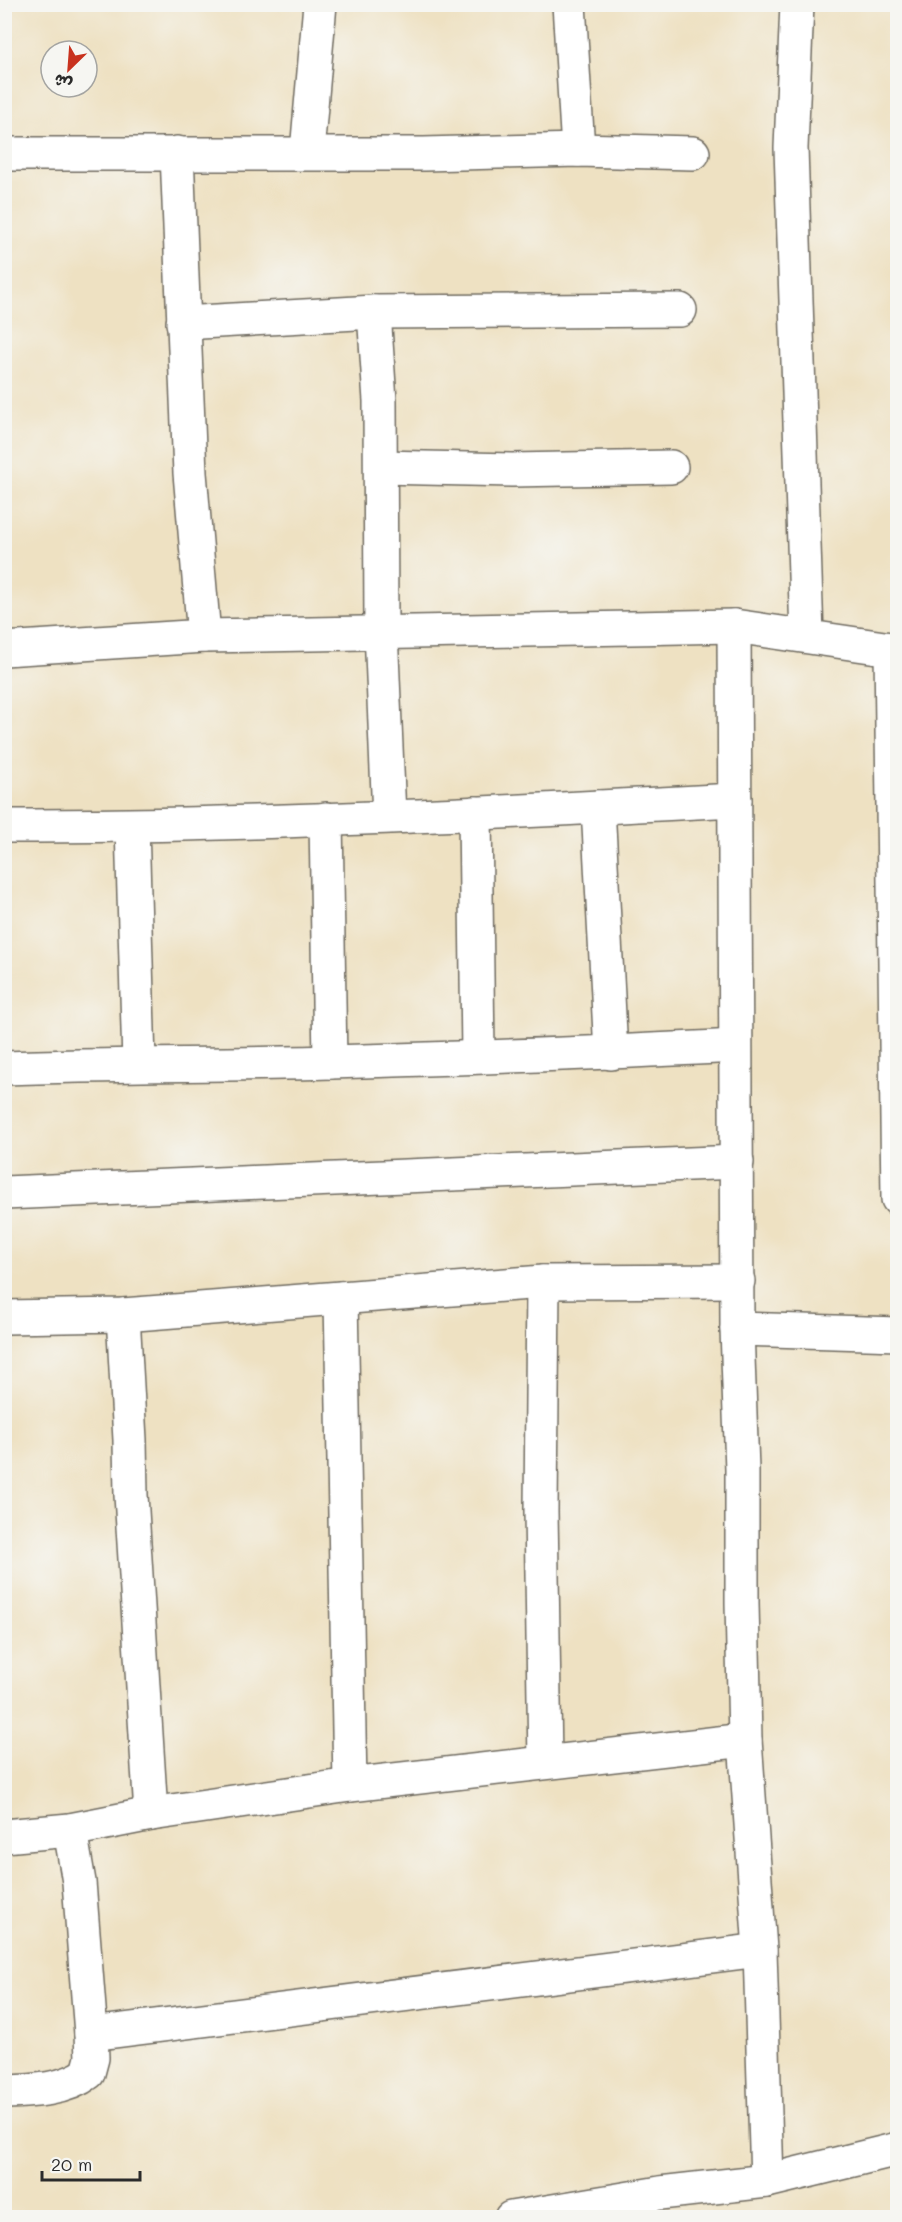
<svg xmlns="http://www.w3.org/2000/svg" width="902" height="2222" font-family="Mali,'Playpen Sans Arabic',sans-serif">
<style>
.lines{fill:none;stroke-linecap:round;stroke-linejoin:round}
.minor-casing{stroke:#6f6b60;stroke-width:36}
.minor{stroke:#fff;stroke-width:33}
</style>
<rect width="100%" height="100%" fill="#f6f6f2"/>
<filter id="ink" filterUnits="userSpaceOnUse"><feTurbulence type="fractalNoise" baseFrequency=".0167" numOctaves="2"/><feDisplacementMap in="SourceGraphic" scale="12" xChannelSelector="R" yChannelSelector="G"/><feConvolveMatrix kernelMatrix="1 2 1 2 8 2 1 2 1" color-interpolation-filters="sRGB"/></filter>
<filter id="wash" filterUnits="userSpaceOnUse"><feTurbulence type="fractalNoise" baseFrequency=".008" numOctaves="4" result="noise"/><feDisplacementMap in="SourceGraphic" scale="24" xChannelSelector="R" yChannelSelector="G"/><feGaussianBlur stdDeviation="1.35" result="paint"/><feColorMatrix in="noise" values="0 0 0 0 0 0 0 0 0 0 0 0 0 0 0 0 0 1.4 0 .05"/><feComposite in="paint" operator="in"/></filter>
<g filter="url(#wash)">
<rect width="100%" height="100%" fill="#eee1c2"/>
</g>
<g filter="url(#ink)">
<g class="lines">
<defs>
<g id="minor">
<path d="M569,4L578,150"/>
<path d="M797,4L791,148L807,636"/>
<path d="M307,152L320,4"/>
<path d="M177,153L190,473L204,636"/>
<path d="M4,154H424L578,150L693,153"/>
<path d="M374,312L380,401L381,631L389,816"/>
<path d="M183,323L374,312L680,310"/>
<path d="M381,467L512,470L671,467"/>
<path d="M734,626L737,1329L742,1470V1603L745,1740L760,1950L767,2181"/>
<path d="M4,649L204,636L734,626L898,650"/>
<path d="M891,649L898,1199"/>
<path d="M598,807L611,1053"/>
<path d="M475,813L478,1056"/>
<path d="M326,819L330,1062"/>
<path d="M4,826C248,826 492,813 735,800"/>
<path d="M132,826L139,1063"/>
<path d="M4,1068C113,1064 223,1065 331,1062C466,1058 601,1053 735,1046"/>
<path d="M4,1193L737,1162"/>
<path d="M543,1282L541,1511L545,1762"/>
<path d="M341,1298L350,1785"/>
<path d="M123,1315L130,1440L131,1495L151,1814"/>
<path d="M4,1317L123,1315L543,1282L738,1281"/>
<path d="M737,1329L898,1334"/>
<path d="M4,1836L70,1830L151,1814L350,1785L745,1740"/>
<path d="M91,2034L760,1950"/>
<path d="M4,2092C32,2091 66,2090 88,2073L92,2058L91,2034L79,1882L70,1830"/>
<path d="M511,2218L660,2193L767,2181L898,2149"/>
</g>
</defs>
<use href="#minor" class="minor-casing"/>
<use href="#minor" class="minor"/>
</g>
</g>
<rect width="902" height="2222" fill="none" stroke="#f6f6f2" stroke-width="24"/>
<g transform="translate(69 69) rotate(205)"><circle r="28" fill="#f6f6f2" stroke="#a5a5a2" stroke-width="1.5"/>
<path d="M0-4.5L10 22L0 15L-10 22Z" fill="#c8321e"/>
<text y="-9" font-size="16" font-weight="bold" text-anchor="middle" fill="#2b2b2b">ش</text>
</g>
<path d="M42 2171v9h98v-9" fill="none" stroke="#2b2b2b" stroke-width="3"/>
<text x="51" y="2171" font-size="18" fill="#2b2b2b" stroke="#f6f6f2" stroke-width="4.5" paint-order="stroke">20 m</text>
</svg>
